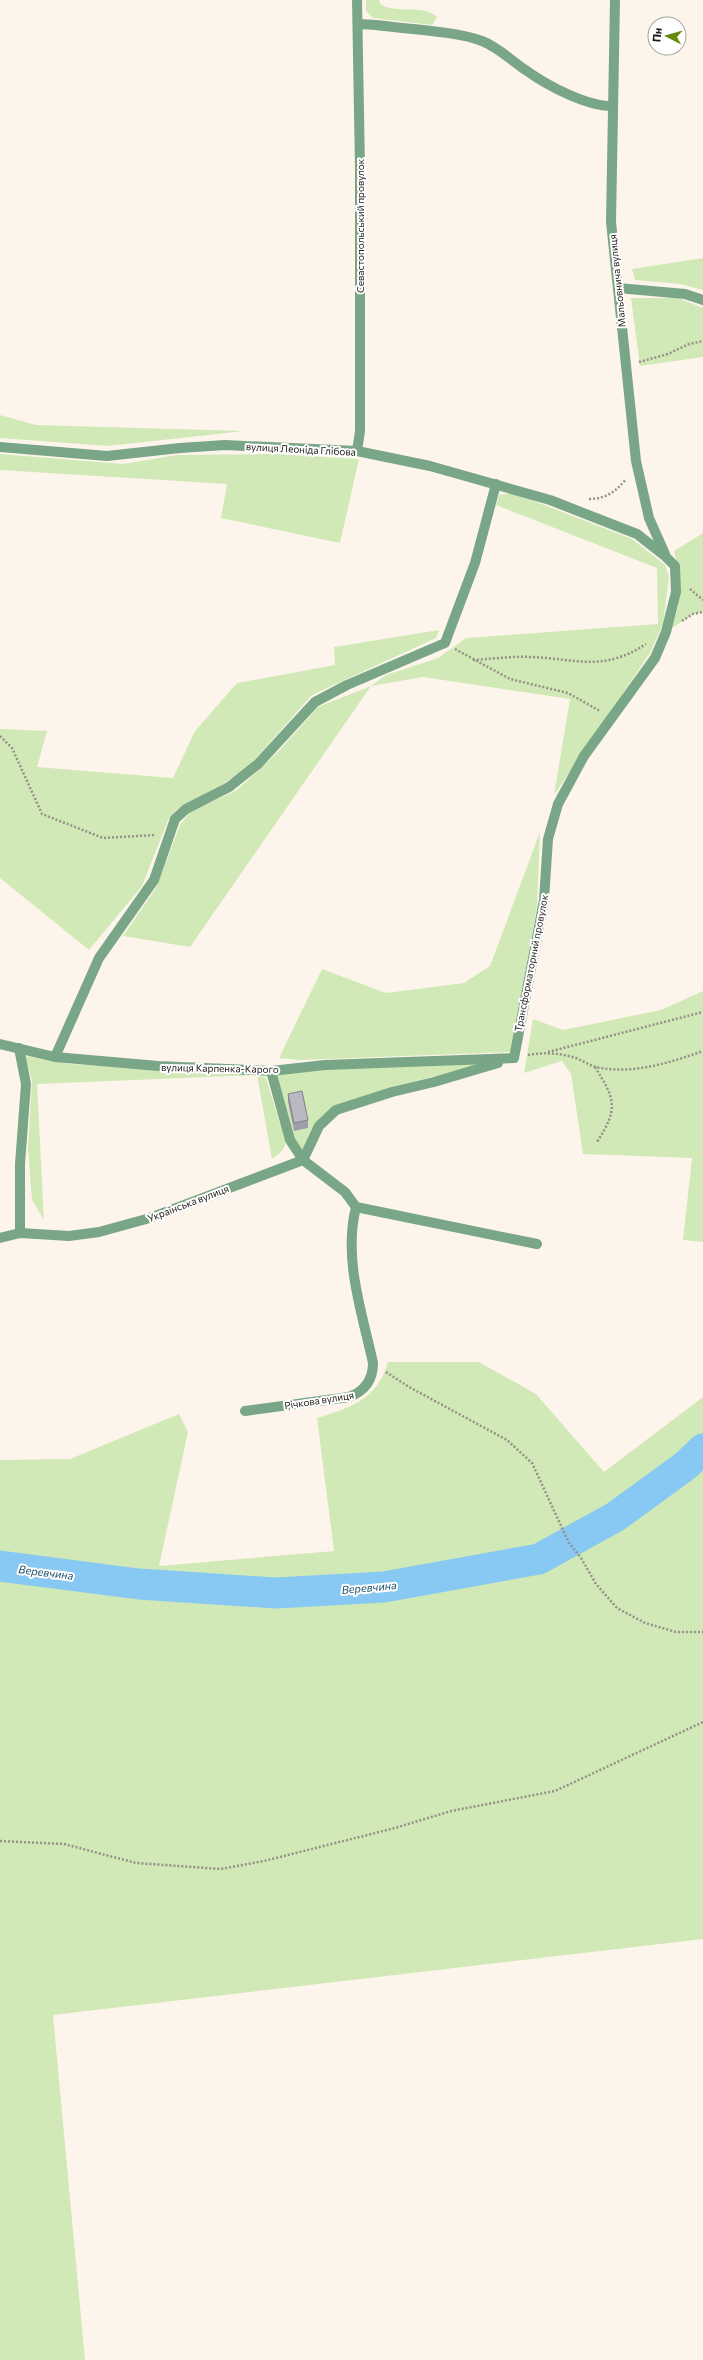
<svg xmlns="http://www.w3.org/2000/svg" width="703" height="2360" font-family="Commissioner,sans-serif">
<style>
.green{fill:#d1e9b6}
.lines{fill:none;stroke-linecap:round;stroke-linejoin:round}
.river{stroke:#87c9f2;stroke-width:31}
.path{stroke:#969089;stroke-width:2.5;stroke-dasharray:2 2;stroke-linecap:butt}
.minor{stroke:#79a686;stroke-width:10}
.wall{fill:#a09ea8}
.building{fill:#bab8c3;stroke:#828188}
.labels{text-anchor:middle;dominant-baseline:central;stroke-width:4;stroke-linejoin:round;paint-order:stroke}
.street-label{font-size:10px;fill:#1c1915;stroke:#fff}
.water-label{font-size:11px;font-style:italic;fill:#20526f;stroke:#fff}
</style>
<rect width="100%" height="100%" fill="#fdf5eb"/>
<g class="green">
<path d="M366,0H379L380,4C398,15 421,3 437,17L432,25L373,18L366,11Z"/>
<path d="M703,258V290L680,284L635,280L632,269Z"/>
<path d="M631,298H678L703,308V357L640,366Z"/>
<path d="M0,415L36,425L244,431L108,446L0,438Z"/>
<path d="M0,454L123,464L177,455L276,454L359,459L340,543L221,518L227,484L0,470Z"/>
<path d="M513,493L632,539L665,565L669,577L663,624L650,653L554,795L570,699L423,677L371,686L190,947L123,936L156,888L180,825L190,812L237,790L277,753L318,707L371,686L386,675L438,658L466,638L658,624L657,568L496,505L499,495Z"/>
<path d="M703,533V612L693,614L672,628C683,595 682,584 674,551Z"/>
<path d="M439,630L436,638L312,695L248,767L221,785L176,810L168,820L142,886L89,950L0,878V729L47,731L37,767L173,778L195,731L237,683L335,665L334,647Z"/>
<path d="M540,832L537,906L511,1052L301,1060L279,1058L322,969L386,993L464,983L490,966Z"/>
<path d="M703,991V1242L683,1240L692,1158L583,1154L571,1074L562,1061L524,1073L533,1019L563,1030L661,1010Z"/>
<path d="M25,1056L70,1064L257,1075L266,1078L286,1143L282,1151L272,1159L257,1075L37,1084L44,1220L32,1200L28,1149L32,1081Z"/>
<path d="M489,1063L396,1086L338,1105L302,1152L294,1139L274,1074L321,1069Z"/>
<path d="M388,1362H479L536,1394L604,1472L703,1397V1939L53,2015L85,2360H0V1460L70,1459L179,1414L188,1432L159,1566L334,1551L317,1418C350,1408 378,1399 388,1362Z"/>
</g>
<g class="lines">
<path class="river" d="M0,1566L139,1584L276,1593L384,1587L539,1559L615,1517L685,1466L703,1449"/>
<g class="path">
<path d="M639,362L668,354L689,344L703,341"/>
<path d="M589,499C605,499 616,492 626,479"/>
<path d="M690,589L703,600"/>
<path d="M682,621L693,614L703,612"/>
<path d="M455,649L510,679L568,693L600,711"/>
<path d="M473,660C492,659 512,656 531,657C578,659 603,672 646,644"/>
<path d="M0,736L12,748L42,814L103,838L155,835"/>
<path d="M548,1052L703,1012"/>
<path d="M528,1055C544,1052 560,1053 576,1058C583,1061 589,1065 596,1067C632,1075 669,1063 703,1051"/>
<path d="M595,1067C615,1099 619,1108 597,1142"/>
<path d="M386,1372L409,1387L507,1440L532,1463L569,1543L581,1558L596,1584L617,1608L645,1623L676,1632H703"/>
<path d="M0,1841L64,1844L136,1863L221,1869L264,1861L395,1828L451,1811L555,1791L703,1722"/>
</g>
<g class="minor">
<path d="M615,0L611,222L636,461L649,518L665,554"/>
<path d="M359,24L376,25C405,29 456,31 482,41C500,48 511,61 527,71C548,86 588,107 613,106"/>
<path d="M618,288L685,294L703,300"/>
<path d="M0,447L107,456L180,448L225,445L357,451L430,466L550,500L637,534L665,556L675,566L676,592L666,632L655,658L584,756L558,804L548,839L544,900L514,1058"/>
<path d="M357,451L360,431V169L357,0"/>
<path d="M0,1044L55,1057L158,1066L271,1071L325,1065L514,1058"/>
<path d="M19,1048L26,1084L20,1164V1233"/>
<path d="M55,1057L99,958L154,880L175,819L186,809L229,787L258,764L315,702L347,685L445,643L475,563L496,484"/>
<path d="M303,1160L319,1126L336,1110L392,1092L434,1082L498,1063"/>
<path d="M356,1207L537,1244"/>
<path d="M0,1238L20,1233L69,1236L99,1232L150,1218L303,1160"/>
<path d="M245,1411L349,1397C365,1391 373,1380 373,1363C362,1312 343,1259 356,1207L345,1192L303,1160L290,1140L271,1071"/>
</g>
</g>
<path class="wall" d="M288,1094L308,1120V1128L294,1131L288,1102Z"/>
<path class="building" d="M302,1091L308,1120L294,1123L288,1094Z"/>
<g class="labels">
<g class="street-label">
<text transform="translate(360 226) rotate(-90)">Севастопольський провулок</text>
<text transform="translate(617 281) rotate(-96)">Мальовнича вулиця</text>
<text transform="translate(301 449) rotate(3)">вулиця Леоніда Глібова</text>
<text transform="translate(531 963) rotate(-79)">Трансформаторний провулок</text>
<text transform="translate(220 1068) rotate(1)">вулиця Карпенка-Карого</text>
<text transform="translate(188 1203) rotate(-21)">Українська вулиця</text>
<text transform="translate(319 1400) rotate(-9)">Річкова вулиця</text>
</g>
<g class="water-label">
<text transform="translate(46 1572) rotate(7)">Веревчина</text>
<text transform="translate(369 1587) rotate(-5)">Веревчина</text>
</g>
</g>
<g transform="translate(667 36) rotate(276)"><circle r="19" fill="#ffffff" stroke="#a4a3a1"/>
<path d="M0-3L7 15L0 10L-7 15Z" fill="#67890c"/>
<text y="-6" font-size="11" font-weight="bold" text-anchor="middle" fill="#1c1915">Пн</text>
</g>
</svg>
